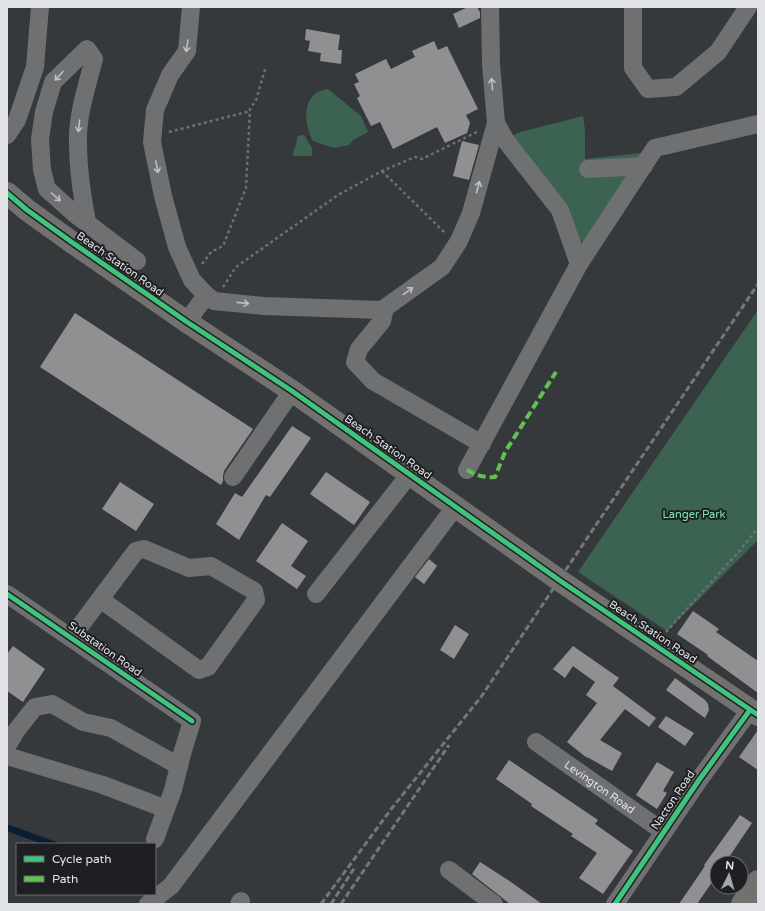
<svg xmlns="http://www.w3.org/2000/svg" width="765" height="911" font-family="'Varela Round',sans-serif">
<style>
.green{fill:#3c6351}
.water{fill:#081f33}
.building{fill:#909092}
.lines{fill:none;stroke-linecap:round;stroke-linejoin:round}
.path{stroke:#6d6f72;stroke-width:2.5;stroke-dasharray:3 3;stroke-linecap:butt}
.minor{stroke:#6e7072;stroke-width:18}
.major{stroke:#72716f;stroke-width:22}
.rail{stroke:#747678;stroke-width:3;stroke-dasharray:6 3;stroke-linecap:butt}
.quiet{stroke:#63c152;stroke-width:4;stroke-dasharray:8 4;stroke-linecap:butt}
.cycleway-casing{stroke:#1e1f22;stroke-width:8}
.cycleway{stroke:#40c37c;stroke-width:5}
.oneway{stroke:#bec0c3}
.labels{text-anchor:middle;dominant-baseline:central;stroke-width:4;stroke-linejoin:round;paint-order:stroke}
.street-label{font-size:11px;fill:#e0e2e6;stroke:#1e1f22}
.park-label{font-size:11px;fill:#82e4b5;stroke:#1e1f22}
</style>
<rect width="100%" height="100%" fill="#36393c"/>
<g class="green">
<path d="M328,89L361,116L368,132L353,140L349,145L334,148L313,141C306,128 301,104 316,93C319,91 324,90 328,89Z"/>
<path d="M583,116L585,130V159L642,153L586,243L579,241L511,137L517,133Z"/>
<path d="M304,135L312,148V156H293C293,147 298,144 297,136Z"/>
<path d="M758,310V540L667,631L578,572Z"/>
</g>
<path class="water" d="M7,824L62,844H43L39,843L7,831Z"/>
<g class="building">
<path d="M468,7H477L480,12V18L459,28L453,14Z"/>
<path d="M306,29L340,35L338,50H342L341,64L320,61L321,53L308,51L310,41L305,40Z"/>
<path d="M434,41L438,50L447,46L478,109L466,115L470,123L467,133L445,143L437,127L393,149L380,122L371,126L357,98L360,96L354,84L359,82L355,74L386,59L391,69L415,57L412,51Z"/>
<path d="M462,141L479,145L469,180L453,176Z"/>
<path d="M75,313L253,429L224,471L223,476V481L221,485L40,367Z"/>
<path d="M292,426L311,438L270,497L266,495L239,540L216,524L235,493L242,497Z"/>
<path d="M326,472L370,502L354,525L310,494Z"/>
<path d="M120,482L154,504L136,531L102,509Z"/>
<path d="M282,523L308,541L291,566L306,576L297,589L256,561Z"/>
<path d="M429,559L437,566L424,584L415,577Z"/>
<path d="M693,611L719,629L716,632L758,661V693L707,656L708,655L677,634Z"/>
<path d="M455,625L469,634L454,659L440,650Z"/>
<path d="M13,646L45,669L23,702L7,691V654Z"/>
<path d="M573,646L619,678L613,686L656,718L649,727L625,709L600,740L622,753L612,771L587,757V758L567,742L597,703L586,695L595,682L573,666L565,678L553,669Z"/>
<path d="M675,678L705,700L708,704L709,710L705,718L666,690Z"/>
<path d="M666,716L694,733L685,746L658,727Z"/>
<path d="M758,730V770L739,757Z"/>
<path d="M509,760L598,820L595,824L633,851L603,894L579,878L597,853L571,836L573,834L531,806L532,804L496,779Z"/>
<path d="M657,762L674,772L663,791L667,793L657,809L636,795Z"/>
<path d="M740,815L752,823L725,863H717V875L697,904H679L705,866L704,865Z"/>
<path d="M480,862L508,880L542,904H510L472,874Z"/>
</g>
<g class="lines">
<g class="path">
<path d="M169,132L250,111"/>
<path d="M382,171L445,233"/>
<path d="M202,264L211,252L223,246L246,188L250,109L256,100L266,66"/>
<path d="M223,287L236,267L338,195L382,171L415,157L422,159L477,132"/>
<path d="M666,632L735,556L758,528"/>
</g>
<g class="minor">
<path d="M191,7L187,51L170,75L155,110L152,142L163,196L177,247L192,280L206,295L214,301L264,306L382,310L442,267L459,241L471,213L496,123L491,64L490,7"/>
<path d="M633,7V68L648,89L676,87L718,52L748,7"/>
<path d="M496,123L506,141L560,210L579,264"/>
<path d="M7,135L17,120L35,67L40,7"/>
<path d="M588,169L644,166"/>
<path d="M87,222C82,196 78,170 78,143C77,115 87,86 94,59L87,49L53,82L44,112L40,139L42,170L47,189L75,214L137,261"/>
<path d="M385,308L382,321L359,349L355,362L373,381L482,444"/>
<path d="M187,322L206,295"/>
<path d="M467,470L579,264L655,148L758,124"/>
<path d="M233,477L292,391"/>
<path d="M7,594L192,721L182,754L173,790L155,839"/>
<path d="M316,594L409,475"/>
<path d="M71,638L136,551L144,549L189,568L211,566L254,591L256,600L208,667L199,670L100,599"/>
<path id="s1" d="M536,742L664,832"/>
<path d="M7,746L16,731L35,707L52,704L83,722L111,728L179,766"/>
<path d="M7,756L103,785L166,809"/>
<path d="M449,870L494,904"/>
<path d="M148,904L171,886L455,507"/>
<path d="M239,904L241,901"/>
<path d="M615,904L699,780L750,710"/>
</g>
<g class="major">
<path d="M7,193L27,210L73,243L187,322L292,391L559,580L758,715"/>
<path d="M742,904L758,881"/>
</g>
<g class="rail">
<path d="M321,904L392,808L481,697L559,580L758,284"/>
<path d="M331,904L355,867"/>
<path d="M341,904L449,745"/>
</g>
<path class="quiet" d="M467,470C476,475 484,478 495,477L505,452L556,372"/>
<defs>
<g id="cycleway">
<path d="M7,193L27,210L73,243L187,322L292,391L559,580L758,715"/>
<path d="M7,594L192,721"/>
<path d="M615,904L699,780L750,710"/>
</g>
</defs>
<use href="#cycleway" class="cycleway-casing"/>
<use href="#cycleway" class="cycleway"/>
</g>
<defs><path id="oneway-shaft" d="M-6 0H5M1.5-3L5.5 0L1.5 3" fill="none" stroke-width="1.6" stroke-linecap="round" stroke-linejoin="round"/></defs>
<g class="oneway">
<use href="#oneway-shaft" transform="translate(187 46) rotate(99)"/>
<use href="#oneway-shaft" transform="translate(59 76) rotate(132)"/>
<use href="#oneway-shaft" transform="translate(492 84) rotate(-95)"/>
<use href="#oneway-shaft" transform="translate(79 126) rotate(96)"/>
<use href="#oneway-shaft" transform="translate(157 167) rotate(79)"/>
<use href="#oneway-shaft" transform="translate(478 187) rotate(-75)"/>
<use href="#oneway-shaft" transform="translate(56 197) rotate(42)"/>
<use href="#oneway-shaft" transform="translate(408 291) rotate(-36)"/>
<use href="#oneway-shaft" transform="translate(243 303) rotate(6)"/>
</g>
<g class="labels">
<g class="street-label">
<text transform="translate(120 264) rotate(35)">Beach Station Road</text>
<text transform="translate(388 447) rotate(35)">Beach Station Road</text>
<text transform="translate(653 632) rotate(34)">Beach Station Road</text>
<text transform="translate(105 649) rotate(35)">Substation Road</text>
<text stroke="none"><textPath href="#s1" startOffset="78">Levington Road</textPath></text>
<text transform="translate(673 800) rotate(-56)">Nacton Road</text>
</g>
<g class="park-label">
<text x="694" y="514">Langer Park</text>
</g>
</g>
<rect width="765" height="911" fill="none" stroke="#e0e2e6" stroke-width="16"/>
<rect x="16" y="843" width="140" height="52" fill="#1e1f22" stroke="#6c6d70"/>
<rect x="24" y="856" width="20" height="6" fill="#40c37c" stroke="#6c6d70"/>
<text x="52" y="863" font-size="12" fill="#e0e2e6">Cycle path</text>
<rect x="24" y="876" width="20" height="6" fill="#63c152" stroke="#6c6d70"/>
<text x="52" y="883" font-size="12" fill="#e0e2e6">Path</text>
<g transform="translate(729 875) rotate(5)"><circle r="19" fill="#1e1f22" stroke="#6c6d70"/>
<path d="M0-3L7 15L0 10L-7 15Z" fill="#a4a7aa"/>
<text y="-6" font-size="11" font-weight="bold" text-anchor="middle" fill="#e0e2e6">N</text>
</g>
</svg>
